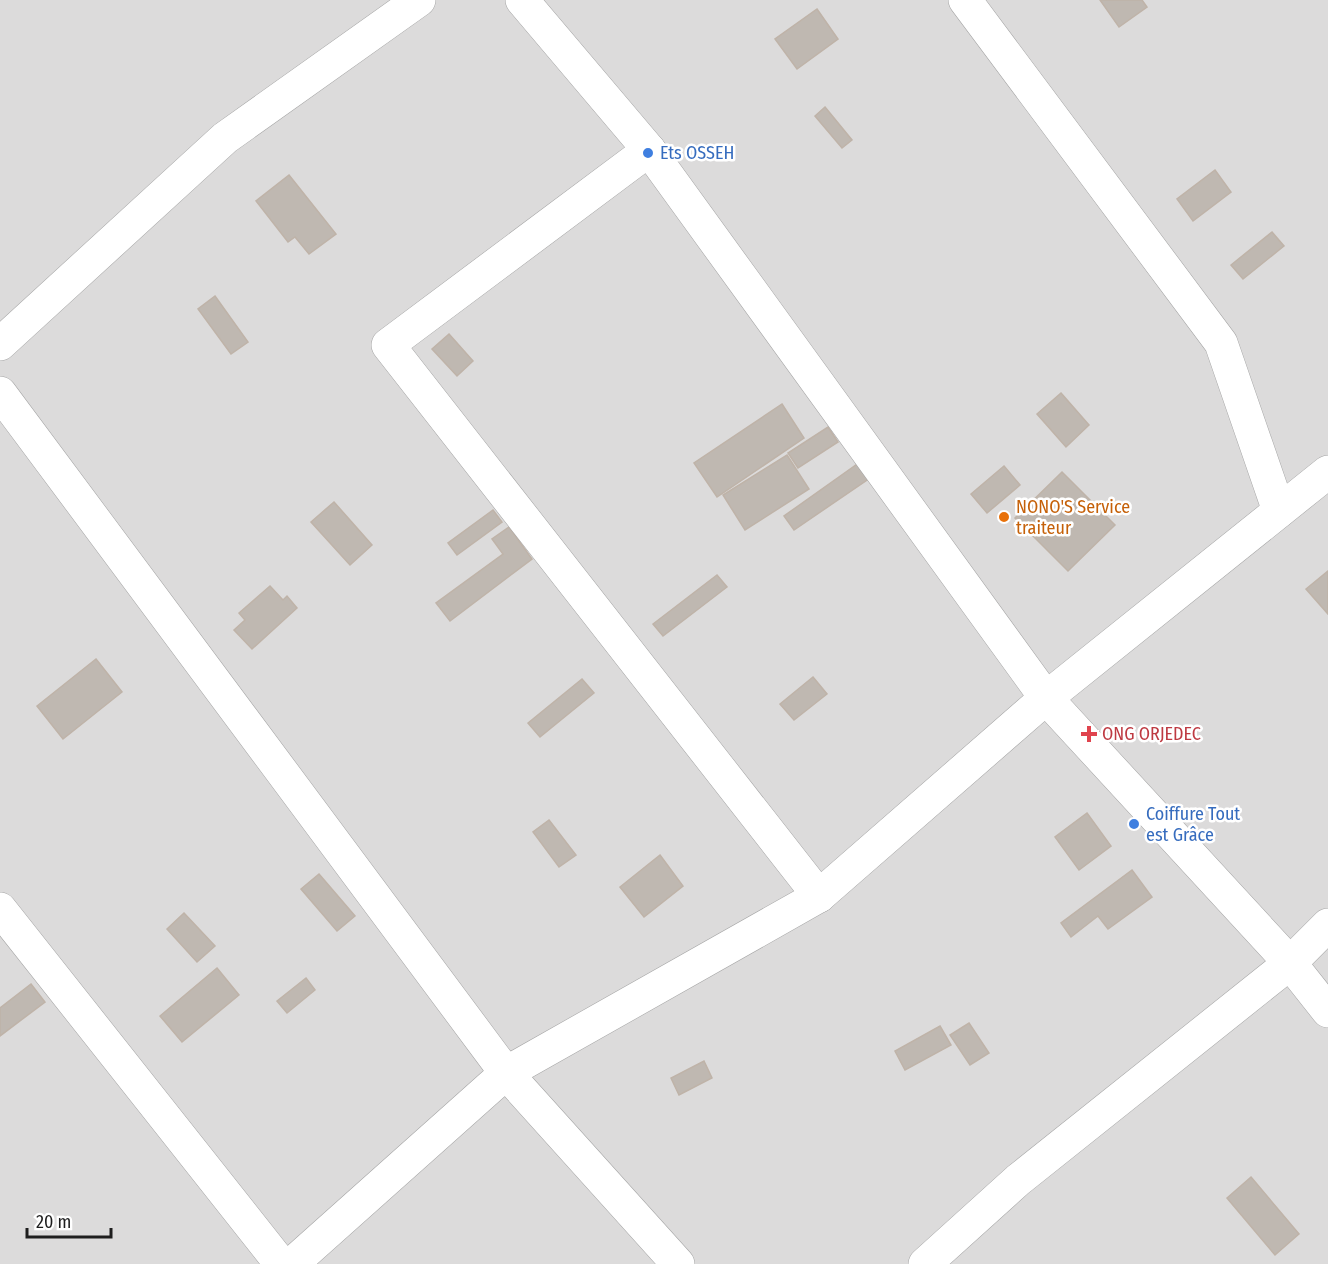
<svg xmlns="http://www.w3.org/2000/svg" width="1328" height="1264" font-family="'Fira Sans Condensed',sans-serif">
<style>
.residential{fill:#dcdbdb}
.building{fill:#bfb8b1;stroke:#bfb3a8;stroke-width:1.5}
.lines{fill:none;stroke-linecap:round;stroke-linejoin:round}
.minor-casing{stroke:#a5a5a5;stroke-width:34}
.minor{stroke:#fff;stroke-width:33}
.shop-dot{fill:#3f7fe0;stroke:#fff;stroke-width:2}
.food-dot{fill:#e8710a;stroke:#fff;stroke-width:2}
.health-dot{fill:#e0444e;stroke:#fff;stroke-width:2}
.labels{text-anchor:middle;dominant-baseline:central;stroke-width:5;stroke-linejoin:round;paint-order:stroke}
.shop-label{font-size:18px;fill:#366cbe;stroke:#fff;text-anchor:start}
.food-label{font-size:18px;fill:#c56008;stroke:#fff;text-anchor:start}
.health-label{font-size:18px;fill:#be3a42;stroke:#fff;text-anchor:start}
</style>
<rect width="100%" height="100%" fill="#efece5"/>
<rect class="residential" x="0" y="0" width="1328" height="1264"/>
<g class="building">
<path d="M1100,0H1142L1147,7L1119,27Z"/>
<path d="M817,9L838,39L797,69L775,39Z"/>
<path d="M825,107L852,140L842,148L815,116Z"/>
<path d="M1215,170L1231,192L1193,221L1177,199Z"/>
<path d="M289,175L336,234L309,254L295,237L288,242L256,201Z"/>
<path d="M1272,232L1284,246L1243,279L1231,265Z"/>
<path d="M215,296L248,342L231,354L198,309Z"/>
<path d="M449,334L473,361L457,376L432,349Z"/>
<path d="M1061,393L1089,425L1066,447L1037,414Z"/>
<path d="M782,404L804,438L717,497L694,463Z"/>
<path d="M828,427L838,442L798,468L788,453Z"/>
<path d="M787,455L809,489L745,530L723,495Z"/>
<path d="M860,462L870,478L794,530L784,516Z"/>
<path d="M1004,466L1020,485L987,513L971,494Z"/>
<path d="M1062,472L1115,525L1068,571L1015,518Z"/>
<path d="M334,502L372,545L350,565L311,522Z"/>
<path d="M493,510L502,522L457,555L448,543Z"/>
<path d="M509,527L532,559L450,621L436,603L503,554L492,539Z"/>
<path d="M1328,571V614L1306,589Z"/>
<path d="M717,575L727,587L663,636L653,624Z"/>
<path d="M270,586L283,600L287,596L297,608L252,649L234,630L245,620L239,613Z"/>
<path d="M96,659L122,692L63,739L37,706Z"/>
<path d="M813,677L827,694L794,720L780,704Z"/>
<path d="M582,679L594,693L540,737L528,723Z"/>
<path d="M1087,813L1111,846L1079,870L1055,837Z"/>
<path d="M549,820L576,855L559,867L533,832Z"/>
<path d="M660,855L683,886L644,917L620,887Z"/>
<path d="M1132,870L1152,897L1108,929L1098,916L1071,937L1061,923Z"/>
<path d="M319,874L355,916L337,931L301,889Z"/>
<path d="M184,913L215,946L197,962L167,929Z"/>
<path d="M217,968L239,995L182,1042L160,1016Z"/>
<path d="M306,978L315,990L287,1013L277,1001Z"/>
<path d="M31,984L45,1002L0,1036V1008Z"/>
<path d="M969,1023L989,1053L970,1065L950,1035Z"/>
<path d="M940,1026L951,1045L905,1070L895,1051Z"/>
<path d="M704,1061L712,1078L679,1095L671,1078Z"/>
<path d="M1251,1177L1299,1234L1275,1255L1227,1198Z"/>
</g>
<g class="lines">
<defs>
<g id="minor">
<path d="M522,0L649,150L1046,698L1290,963L1328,1011"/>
<path d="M965,0L1221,343L1279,511"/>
<path d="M649,150L388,345L819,896"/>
<path d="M0,344L225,138L419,0"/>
<path d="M0,393L506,1073L819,896L1046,698L1328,472"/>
<path d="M0,909L281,1264"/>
<path d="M292,1264L506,1073L678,1264"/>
<path d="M925,1264L1018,1180L1290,963L1328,925"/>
</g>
</defs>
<use href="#minor" class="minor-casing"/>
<use href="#minor" class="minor"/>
</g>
<g class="shop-dot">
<circle cx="648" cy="153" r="6"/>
<circle cx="1134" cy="824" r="6"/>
</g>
<circle class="food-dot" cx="1004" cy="517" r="6"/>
<path class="health-dot" d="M1086 725h6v6h6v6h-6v6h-6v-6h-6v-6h6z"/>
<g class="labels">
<g class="shop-label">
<text x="660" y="153">Ets OSSEH</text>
<text x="1146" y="814">Coiffure Tout<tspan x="1146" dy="21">est Grâce</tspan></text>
</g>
<g class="food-label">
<text x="1016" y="507">NONO'S Service<tspan x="1016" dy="21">traiteur</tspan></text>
</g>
<g class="health-label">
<text x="1102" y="734">ONG ORJEDEC</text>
</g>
</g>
<path d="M27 1228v9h84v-9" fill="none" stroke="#1e1e1e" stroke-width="3"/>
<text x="36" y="1228" font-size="18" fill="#1e1e1e" stroke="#ffffff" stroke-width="4.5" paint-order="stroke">20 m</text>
</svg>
